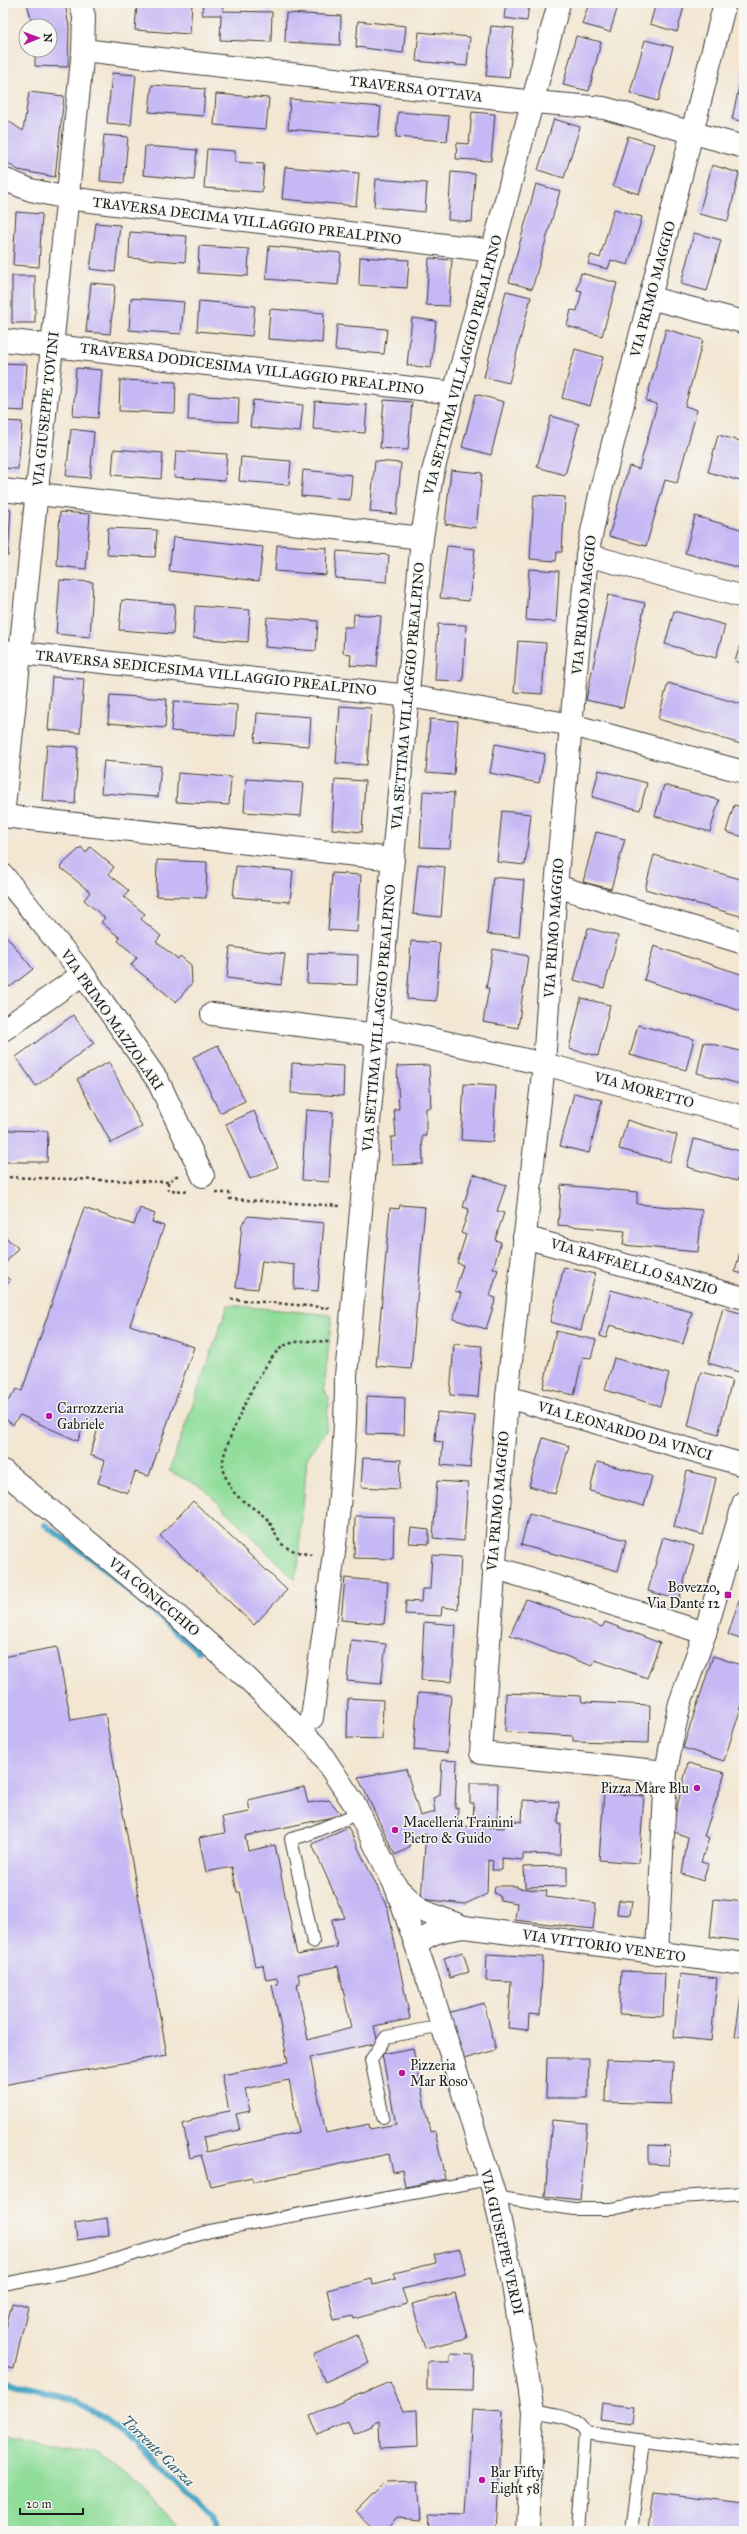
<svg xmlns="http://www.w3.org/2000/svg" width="747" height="2534" font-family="'IM FELL Great Primer',serif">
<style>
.green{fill:#90dd9a;stroke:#567c5b}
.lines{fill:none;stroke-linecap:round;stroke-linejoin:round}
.stream{stroke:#4aa7c8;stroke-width:6}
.building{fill:#c6b8f4;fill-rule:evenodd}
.lane-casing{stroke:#3c3a37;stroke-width:14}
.street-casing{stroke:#3c3a37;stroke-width:24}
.secondary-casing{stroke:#3c3a37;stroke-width:24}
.path{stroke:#3c3a37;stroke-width:2.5;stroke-dasharray:3 3;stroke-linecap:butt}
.lane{stroke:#fff;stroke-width:12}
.street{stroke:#fff;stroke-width:22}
.secondary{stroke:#fff;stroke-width:22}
.poi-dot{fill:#b5179e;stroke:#f6f6f2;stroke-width:1.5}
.labels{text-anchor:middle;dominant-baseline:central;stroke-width:3;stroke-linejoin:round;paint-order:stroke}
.street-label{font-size:14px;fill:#1c1c1c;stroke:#f6f6f2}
.poi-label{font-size:14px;fill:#1c1c1c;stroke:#f6f6f2;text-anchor:start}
.water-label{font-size:15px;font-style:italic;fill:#315b69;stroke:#f6f6f2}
</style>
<rect width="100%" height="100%" fill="#f6f6f2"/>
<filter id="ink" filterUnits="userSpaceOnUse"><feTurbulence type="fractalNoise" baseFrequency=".025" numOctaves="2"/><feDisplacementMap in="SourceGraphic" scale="8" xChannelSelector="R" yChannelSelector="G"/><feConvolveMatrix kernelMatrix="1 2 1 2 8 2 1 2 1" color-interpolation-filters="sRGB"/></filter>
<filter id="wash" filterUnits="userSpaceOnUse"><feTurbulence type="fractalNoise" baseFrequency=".012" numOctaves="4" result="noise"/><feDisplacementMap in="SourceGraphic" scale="16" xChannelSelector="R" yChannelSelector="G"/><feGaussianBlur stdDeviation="0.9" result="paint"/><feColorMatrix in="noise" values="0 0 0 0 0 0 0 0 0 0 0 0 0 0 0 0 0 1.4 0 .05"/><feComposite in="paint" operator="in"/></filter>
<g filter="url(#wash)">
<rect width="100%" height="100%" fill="#f3e6d2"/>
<g class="green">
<path d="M228,1305L332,1315L324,1389L329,1398L326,1431L307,1458L298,1567L294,1579L203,1488L169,1471Z"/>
<path d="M3,2437L93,2450L142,2481L180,2531H3Z"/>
</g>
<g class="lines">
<g class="stream">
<path d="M45,1525L88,1556L198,1651"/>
<path d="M3,2380L68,2398L104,2418L133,2440L211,2520L217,2531"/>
</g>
</g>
<g id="blocks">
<g class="building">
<path d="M27,3H65L69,27L68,67L35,66V50H50V26H33Z"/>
<path d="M137,3L192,4L190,34L135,30Z"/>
<path d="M203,3H223V11L272,12L271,42L220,40L221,15H202Z"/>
<path d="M475,3H487V5Z"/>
<path d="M506,3H529L527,21L504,18Z"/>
<path d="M589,3H619L610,32L582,24Z"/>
<path d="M656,3H685L677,32L650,24Z"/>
<path d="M286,13L341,16L340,45L285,42Z"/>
<path d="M358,21L406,26L403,53L356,47Z"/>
<path d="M491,26L514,28L509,78L486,76Z"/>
<path d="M419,32L470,37L467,66L416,61Z"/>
<path d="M576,36L601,42L589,91L563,85Z"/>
<path d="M645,40L673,47L658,101L630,93Z"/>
<path d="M743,69H744V122L732,119Z"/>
<path d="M112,73L136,75L131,125L107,123Z"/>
<path d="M152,85L205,89L203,116L149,112Z"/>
<path d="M29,92L64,96L55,177L18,170L3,160V112L7,120L23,131Z"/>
<path d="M216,94L269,98L266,129L214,125Z"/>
<path d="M290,99L381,107L378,137L288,129Z"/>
<path d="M398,112L449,116L447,141L396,137Z"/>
<path d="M472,112L495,114L491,161L456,159L457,143L469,144Z"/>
<path d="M554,119L580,127L564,178L538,170Z"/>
<path d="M104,135L128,137L124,183L100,181Z"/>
<path d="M628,136L654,144L639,194L613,186Z"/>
<path d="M145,146L197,150L194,180L143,175Z"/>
<path d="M207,149L235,151V162L264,164L262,192L204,188Z"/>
<path d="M712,165L739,173L728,221L699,214Z"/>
<path d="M285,167L359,173L356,206L282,199Z"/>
<path d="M451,172L475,174L472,222L448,220Z"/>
<path d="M376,179L427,183L425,212L374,207Z"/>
<path d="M536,184L560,191L532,289L509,282Z"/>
<path d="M614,209L642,217L628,265L611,260L608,269L588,264L591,255L600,258Z"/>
<path d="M16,212L42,214L39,267L13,265Z"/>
<path d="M96,223L120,225L115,272L90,269Z"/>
<path d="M130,232L187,236L185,262L129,258Z"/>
<path d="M694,233L721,240L707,291L681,284Z"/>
<path d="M199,246L249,249L248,276L198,273Z"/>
<path d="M269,246L341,253L338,285L266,279Z"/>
<path d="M360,257L409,260L407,288L359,285Z"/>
<path d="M429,258L452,260L449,306L426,305Z"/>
<path d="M581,273L617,283L602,336L567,326L571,310L577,311L582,291L577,290Z"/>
<rect x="12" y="276" width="23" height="47"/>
<path d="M744,281V292H741Z"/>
<path d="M91,283L115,285L110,334L86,332Z"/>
<path d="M506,291L531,297L509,383L484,377Z"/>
<path d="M131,298L184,302L181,334L129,330Z"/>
<path d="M199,301L255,306L252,336L197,331Z"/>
<path d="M270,309L324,313L322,343L268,339Z"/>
<path d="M412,318L436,321L431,368L407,365Z"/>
<path d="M337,325L387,329L384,354L335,350Z"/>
<path d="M666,329L703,340L685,406L697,410L677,483L665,480L646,546L609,536L629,466L639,469L657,404L646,401Z"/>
<path d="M575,349L603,357L590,406L562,398Z"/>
<path d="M3,363L27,364L24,411L3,410Z"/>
<path d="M76,368L102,370L98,418L73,416Z"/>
<path d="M120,380L176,382L175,413L119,411Z"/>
<path d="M476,394L504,402L491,455L462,447Z"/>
<path d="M189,395L239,398L238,422L188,420Z"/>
<path d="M253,400L303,405L300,432L250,427Z"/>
<path d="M384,400L412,402L408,450L380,448Z"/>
<path d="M315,401L367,405L365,433L313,429Z"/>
<path d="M551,416L579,424L565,475L537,467Z"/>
<path d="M3,421L22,422L18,469L3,468Z"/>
<path d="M71,429L94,432L90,478L66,476Z"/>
<path d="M718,435L744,442V482L708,472Z"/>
<path d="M114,449L163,453L161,479L112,475Z"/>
<path d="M176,451L227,454L225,481L174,477Z"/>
<path d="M241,457L291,461L289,485L239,481Z"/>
<path d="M375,461L401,463L397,514L370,512Z"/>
<path d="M303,470L352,475L350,500L301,496Z"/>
<path d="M451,470L482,473L476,528L445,524Z"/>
<path d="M534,495L565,497L562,552H557L556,561L530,559Z"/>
<path d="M3,508L11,509L8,556H3Z"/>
<path d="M60,512L90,514L86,569L57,566Z"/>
<path d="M695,516L744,530V569L685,553Z"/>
<path d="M108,528L157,530L155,557L107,555Z"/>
<path d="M173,537L263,547L259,581L169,571Z"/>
<path d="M277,545L327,548L326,575L275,571Z"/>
<path d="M447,546L475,549L469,601L440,598Z"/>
<path d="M337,551L389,555L387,582L335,578Z"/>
<path d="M529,569L559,571L556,622L526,620Z"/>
<path d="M60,580L93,582L90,637L56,634Z"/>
<path d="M608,595L645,603L623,708L586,700Z"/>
<path d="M122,600L175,604L173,634L119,630Z"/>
<path d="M195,606L250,610L248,642L193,638Z"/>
<path d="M674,611L725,625L716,658L665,644Z"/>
<path d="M354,614L381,616L377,667L350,665L351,654L343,653L344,627H353Z"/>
<path d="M267,617L318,621L316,651L265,647Z"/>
<path d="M438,624L466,625L463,681L435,680Z"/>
<path d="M744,633V664L735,661Z"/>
<path d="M518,641L546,643L542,694L514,692Z"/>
<path d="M52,677L84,679L80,733L48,730Z"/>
<path d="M668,683L744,705V745L658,719Z"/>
<path d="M110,695L167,699L165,728L108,723Z"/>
<path d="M174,701L237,705L235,736L171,731Z"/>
<path d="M340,706L371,708L367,765L336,763Z"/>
<path d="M257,713L311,717L309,746L255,742Z"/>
<path d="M430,719L458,721L454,775L426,773Z"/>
<path d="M495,744L545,754L539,783L490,773Z"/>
<path d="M47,745L78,747L75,804L42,801Z"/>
<path d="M104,761L161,766L158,797L101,793Z"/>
<path d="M599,770L647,783L640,810L592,797Z"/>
<path d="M178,773L231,777L229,805L176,802Z"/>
<path d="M246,779L304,783L301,816L244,812Z"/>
<path d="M335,779L365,781L362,832L332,829Z"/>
<path d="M664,785L719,800L710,832L655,816Z"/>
<path d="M423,791L454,793L450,848L420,847Z"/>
<path d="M734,805L744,808V837L726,832Z"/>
<path d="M502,811L531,814L525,865L497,862Z"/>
<path d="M596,832L625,839L611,889L583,882Z"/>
<path d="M81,847L86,853L90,847L114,867L109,874L129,891L124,897L145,914L141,919L161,936L156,942L178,959L180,956L191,965L192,983L176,1002L131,965L137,957L118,941L120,938L101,922L105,918L84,900L90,892L60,867Z"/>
<path d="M654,855L744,880V902L740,916L645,889Z"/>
<path d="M157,860L207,862L206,898L156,896Z"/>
<path d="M418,864L445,867L441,917L413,914Z"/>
<path d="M236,866L293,871L290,902L233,897Z"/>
<path d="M332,873L361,875L357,932L328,930Z"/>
<path d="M493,877L524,880L519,937L487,934Z"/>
<path d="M588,928L618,936L604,988L574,980Z"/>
<path d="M3,932L33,969L10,987L3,978Z"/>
<path d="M411,941L440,943L436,1001L407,999Z"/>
<path d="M654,946L744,975V1012L644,980Z"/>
<path d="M230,947L285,954L281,985L227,978Z"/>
<path d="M493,949L528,956L518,1028L483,1022L489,988H486Z"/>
<path d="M308,953L358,955L357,985L307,983Z"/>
<path d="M581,998L610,1005L598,1056L569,1049Z"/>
<path d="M73,1015L94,1043L36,1086L16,1057Z"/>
<path d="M638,1025L694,1039L686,1070L630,1055Z"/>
<path d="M704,1042L744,1052V1085L697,1073Z"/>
<path d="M218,1045L245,1101L220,1113L193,1057Z"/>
<path d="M109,1062L142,1127L111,1143L77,1079Z"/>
<path d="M292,1063L344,1066L343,1096L291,1093Z"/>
<path d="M429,1065L431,1108H426V1136H422L423,1164L392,1165L391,1137H396L394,1109H399L397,1066Z"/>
<path d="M464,1084L496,1086L493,1142L461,1140Z"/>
<path d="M574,1093L602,1100L589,1153L560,1146Z"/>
<path d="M306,1110L333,1112L329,1182L302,1180Z"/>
<path d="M254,1111L278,1167L250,1179L226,1124Z"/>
<path d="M627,1120L677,1135L670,1162L619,1149Z"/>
<path d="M3,1130L48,1131L47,1162H3Z"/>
<path d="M694,1139L744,1152L737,1181L687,1167Z"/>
<path d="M473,1174L506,1185L497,1211L504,1213L495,1240L501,1242L493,1268L498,1270L490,1296L496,1298L486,1329L453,1319L461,1293L455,1291L463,1265L457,1263L466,1235L461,1233L469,1209L463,1207Z"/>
<path d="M561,1185L637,1192V1204L702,1210L698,1252L623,1245L625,1231L558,1225Z"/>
<path d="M400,1205L425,1207L411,1369L376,1366L390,1208L399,1209Z"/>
<path d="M84,1208L134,1225L140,1208L155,1214L152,1222L164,1226L130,1325L194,1347L149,1476L135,1472L128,1493L98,1483L105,1461L90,1455L99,1425L85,1421L78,1441L20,1415L13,1425L3,1417V1407L17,1389L22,1391Z"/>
<path d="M248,1216L324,1223L318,1291L294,1289L295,1265L262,1261L258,1289L236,1287L242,1224Z"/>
<path d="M3,1235L18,1248L3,1266Z"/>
<path d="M743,1239H744V1274L735,1272Z"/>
<path d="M564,1267L595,1274L581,1330L550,1322Z"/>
<path d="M3,1274L10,1280L3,1289Z"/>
<path d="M611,1290L692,1312L683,1344L610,1325L606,1338L600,1336Z"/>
<path d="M723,1308L744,1314V1355L739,1372L708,1363Z"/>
<path d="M556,1331L596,1340L591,1358L583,1357L574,1395L543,1388Z"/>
<path d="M454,1344L482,1346L478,1397L450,1395Z"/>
<path d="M614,1358L669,1374L660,1406L605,1390Z"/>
<path d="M701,1372L732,1380L718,1435L688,1426Z"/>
<path d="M367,1396L405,1398L404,1435L366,1434Z"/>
<path d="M437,1412L475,1416L470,1468L441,1465L443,1442L435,1441Z"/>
<path d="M543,1438L569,1446L555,1494L529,1486Z"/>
<path d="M363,1458L401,1460L399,1489L361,1487Z"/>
<path d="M597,1462L652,1476L644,1506L590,1491Z"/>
<path d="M687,1471L716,1478L703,1535L674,1527Z"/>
<path d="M437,1481L468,1483L464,1541L433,1538Z"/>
<path d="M193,1501L287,1590L254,1625L160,1536Z"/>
<path d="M529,1514L626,1540L618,1571L521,1545Z"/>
<path d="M355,1516L394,1517L393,1559L354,1558Z"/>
<path d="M411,1528L429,1530V1544L409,1543Z"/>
<path d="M663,1537L694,1546L679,1600L648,1591Z"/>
<path d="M432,1555L461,1557L458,1609L442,1607L441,1616L405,1614L406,1601L421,1602L422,1589H430Z"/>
<path d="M345,1578L388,1582L384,1624L341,1620Z"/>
<path d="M526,1599L602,1627L605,1622L660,1643L647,1678L595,1660L592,1666L510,1635Z"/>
<path d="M739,1600L744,1601V1640L728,1635Z"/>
<path d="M424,1622L456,1625L452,1682L421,1680Z"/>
<path d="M351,1640L386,1644L381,1684L347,1681Z"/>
<path d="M57,1647L71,1720L105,1714L167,2055L3,2085V1657Z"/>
<path d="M713,1656L744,1666V1698L724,1761L683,1748Z"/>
<path d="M418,1693L451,1695L447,1753L414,1750Z"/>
<path d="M506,1693L581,1696L582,1702L650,1705L649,1743L573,1741V1736L505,1732Z"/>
<path d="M348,1698L383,1700L382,1739L347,1738Z"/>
<path d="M442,1760L457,1761L455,1808L458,1807L457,1826L504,1828L506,1820L522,1822L523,1800L559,1802L558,1824H561L560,1855L523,1854V1860L502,1858V1870H492L493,1861L488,1860L487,1894L465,1904L421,1899L426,1833L411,1840L409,1848L395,1855L358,1777L406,1769L420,1816L435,1812L433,1798L440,1795Z"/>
<path d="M688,1763L725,1773L704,1836L709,1838L701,1862L708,1864L703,1881L682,1874L688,1837L671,1831Z"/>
<path d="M470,1783H498L497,1821H473L474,1803H470Z"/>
<path d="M304,1787L308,1803L329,1800L342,1815L245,1836L248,1851L275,1845L297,1955L337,1947L332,1920L345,1918L312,1844L348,1827L388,1909L410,2019L374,2026L378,2043L310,2057L326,2133L369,2124L370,2129L396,2124L382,2054L413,2048L430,2132L435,2131L445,2179L405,2187L402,2170L393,2172L389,2154L253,2182L252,2177L210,2186L201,2155L190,2158L183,2124L192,2121V2119L229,2111L222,2075L288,2062L272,1985L278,1984L277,1978L266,1980L263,1965L255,1966L240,1892H237L232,1867L206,1872L199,1838L225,1833L222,1817L250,1812L248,1800ZM338,1966L351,2028L308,2040L297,1984L300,1983L298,1974ZM289,2080L299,2132L206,2152L203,2137L240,2130L236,2114L250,2111L245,2089Z"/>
<path d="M604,1793L644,1796L639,1863L599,1860Z"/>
<path d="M567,1866V1886L525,1887L524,1867Z"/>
<path d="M495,1886H517V1888L547,1891L546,1897L596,1903L593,1929L515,1920L517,1903L500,1900V1896L494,1893Z"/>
<path d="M714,1899L744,1902V1941L710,1937Z"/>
<path d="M619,1900L632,1901L630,1915L617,1914Z"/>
<path d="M463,1952L469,1972L450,1978L444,1958Z"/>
<path d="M487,1954L543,1957L540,2015L529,2014L528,2030L508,2028L511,1982L486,1981Z"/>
<path d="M621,1971L665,1973L663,2016L619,2014Z"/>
<path d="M680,1974L717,1978L711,2041L674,2037Z"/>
<path d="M741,1997L744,1998V2037L735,2036Z"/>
<path d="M484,2003L496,2050L460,2060L447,2013Z"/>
<path d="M547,2058H589L588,2098H546Z"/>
<path d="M606,2060L673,2062L671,2104L605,2102Z"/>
<path d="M552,2120L587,2123L580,2200L545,2196Z"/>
<path d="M649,2145L670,2146L669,2165L649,2164Z"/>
<path d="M107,2218L109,2235L77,2240L75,2223Z"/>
<path d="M460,2249L466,2274L402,2289L407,2304L354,2319L353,2316L334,2320L327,2290L372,2279L373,2285L396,2279L394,2273L436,2263L434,2255Z"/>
<path d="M455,2293L467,2338L425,2348L412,2304Z"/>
<path d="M12,2303L28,2307L14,2369L3,2367V2342Z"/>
<path d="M357,2335L369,2362L325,2382L313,2355Z"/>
<path d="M450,2354L473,2355L472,2391L427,2390V2362H450Z"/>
<path d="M390,2382L403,2411L417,2410L418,2447L380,2449L379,2421L372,2424V2426L353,2434L348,2422L318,2435L310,2415Z"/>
<path d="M602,2403L633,2407L631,2424L600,2420Z"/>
<path d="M472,2409L503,2411L496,2531H428L429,2514L466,2515Z"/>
<path d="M418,2481L421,2519L397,2517L385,2531H376L356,2512L386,2482Z"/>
<path d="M653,2493L744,2504V2531H648Z"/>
</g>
</g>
</g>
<g filter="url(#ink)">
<use href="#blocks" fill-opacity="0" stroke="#3c3a37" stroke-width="1"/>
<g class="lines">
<defs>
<g id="lane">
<path d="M313,1942L291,1839L306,1835L359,1813"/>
<path d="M383,2117L371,2060L386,2037L442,2026"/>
<path d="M495,2197L574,2209H612L662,2198L744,2193"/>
<path d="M3,2284L88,2268L210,2231L489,2179"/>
<path d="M533,2411C551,2415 577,2415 585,2433L578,2531"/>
<path d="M585,2433L744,2454"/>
<path d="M631,2531L643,2441"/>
</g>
<g id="street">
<path d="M83,50L534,102L604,108L744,147"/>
<path d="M3,179L31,190L67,198L493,251"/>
<path d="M650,298L744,322"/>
<path d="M3,340L454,393"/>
<path d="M3,490L422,538"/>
<path d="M587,555L744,597"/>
<path d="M3,651L409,696L572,725L744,772"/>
<path d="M3,816L83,50L84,16L80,3"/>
<path d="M3,816L393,859"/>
<path d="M3,875L83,974L158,1081L203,1176"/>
<path d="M556,886L744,943"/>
<path d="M212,1014L377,1035L391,1030L544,1064L744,1117"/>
<path d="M3,1030L83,974"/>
<path d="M524,1237L744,1298"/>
<path d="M507,1397L744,1465"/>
<path d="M493,1567L705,1633"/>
<path d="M312,1718C327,1605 346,1490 346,1376L422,538L432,475L559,3"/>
<path d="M666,1772L481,1753L507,1397L544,1064L556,886L587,555L601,490L725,3"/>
<path d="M396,1887L420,1910L464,1927L744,1964"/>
<path d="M417,1945C429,1931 447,1930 464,1927"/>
<path d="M657,1953L666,1772L672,1739L680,1703L705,1633L744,1502"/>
</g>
<path id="secondary" d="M3,1471L174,1613L247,1678L316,1746L355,1805L396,1887L429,1983L495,2197L512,2279L533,2411L528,2531"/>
</defs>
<use href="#lane" class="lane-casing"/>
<use href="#street" class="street-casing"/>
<use href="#secondary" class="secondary-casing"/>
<g class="path">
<path d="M3,1177L168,1182L178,1175"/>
<path d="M168,1182V1190L187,1191"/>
<path d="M216,1193H229L230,1199L341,1206"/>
<path d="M231,1299L330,1308"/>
<path d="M312,1555C301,1553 284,1550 278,1539C274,1532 273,1527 268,1520C251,1503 233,1501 225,1475C224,1471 222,1464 223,1460C227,1438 264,1356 284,1346C298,1339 314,1341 329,1342"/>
</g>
<use href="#lane" class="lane"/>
<use href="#street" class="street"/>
<use href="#secondary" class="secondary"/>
</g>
</g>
<g class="poi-dot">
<circle cx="49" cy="1416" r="4"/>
<rect x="724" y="1591" width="8" height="8" rx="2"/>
<circle cx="697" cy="1788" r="4"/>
<circle cx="395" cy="1830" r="4"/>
<circle cx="402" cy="2073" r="4"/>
<circle cx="482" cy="2480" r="4"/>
</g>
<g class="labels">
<g class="street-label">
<text transform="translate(416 89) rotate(7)">TRAVERSA OTTAVA</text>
<text transform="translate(247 221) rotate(7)">TRAVERSA DECIMA VILLAGGIO PREALPINO</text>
<text transform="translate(653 289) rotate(-75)">VIA PRIMO MAGGIO</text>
<text transform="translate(463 365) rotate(-75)">VIA SETTIMA VILLAGGIO PREALPINO</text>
<text transform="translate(252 369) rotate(7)">TRAVERSA DODICESIMA VILLAGGIO PREALPINO</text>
<text transform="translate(46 409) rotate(-84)">VIA GIUSEPPE TOVINI</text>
<text transform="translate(584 605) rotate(-84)">VIA PRIMO MAGGIO</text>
<text transform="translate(206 673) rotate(6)">TRAVERSA SEDICESIMA VILLAGGIO PREALPINO</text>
<text transform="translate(408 696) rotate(-85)">VIA SETTIMA VILLAGGIO PREALPINO</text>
<text transform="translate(554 928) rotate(-86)">VIA PRIMO MAGGIO</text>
<text transform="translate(379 1018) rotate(-85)">VIA SETTIMA VILLAGGIO PREALPINO</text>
<text transform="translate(112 1020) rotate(55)">VIA PRIMO MAZZOLARI</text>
<text transform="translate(644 1090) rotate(15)">VIA MORETTO</text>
<text transform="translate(634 1267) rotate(16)">VIA RAFFAELLO SANZIO</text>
<text transform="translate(625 1431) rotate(16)">VIA LEONARDO DA VINCI</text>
<text transform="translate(498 1501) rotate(-85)">VIA PRIMO MAGGIO</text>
<text transform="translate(154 1597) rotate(40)">VIA CONICCHIO</text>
<text transform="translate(604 1946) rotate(8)">VIA VITTORIO VENETO</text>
<text transform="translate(502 2242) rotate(77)">VIA GIUSEPPE VERDI</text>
</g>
<g class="poi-label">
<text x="57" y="1408">Carrozzeria<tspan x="57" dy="16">Gabriele</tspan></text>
<text x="720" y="1587" text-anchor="end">Bovezzo,<tspan x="720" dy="16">Via Dante 12</tspan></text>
<text x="689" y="1788" text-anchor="end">Pizza Mare Blu</text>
<text x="403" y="1822">Macelleria Trainini<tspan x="403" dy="16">Pietro &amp; Guido</tspan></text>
<text x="410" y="2065">Pizzeria<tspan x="410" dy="16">Mar Roso</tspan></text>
<text x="490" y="2472">Bar Fifty<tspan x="490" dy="16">Eight 58</tspan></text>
</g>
<g class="water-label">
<text transform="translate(158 2451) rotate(44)">Torrente Garza</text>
</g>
</g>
<rect width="747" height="2534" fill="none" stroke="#f6f6f2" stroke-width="16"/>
<g transform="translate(38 38) rotate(89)"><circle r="19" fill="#f6f6f2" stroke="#9f9f9c"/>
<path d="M0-3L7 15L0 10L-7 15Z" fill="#b5179e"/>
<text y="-6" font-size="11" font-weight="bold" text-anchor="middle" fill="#1c1c1c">N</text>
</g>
<path d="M20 2508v6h63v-6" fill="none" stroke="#1c1c1c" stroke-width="2"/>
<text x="26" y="2508" font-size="12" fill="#1c1c1c" stroke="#f6f6f2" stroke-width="3" paint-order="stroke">20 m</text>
</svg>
